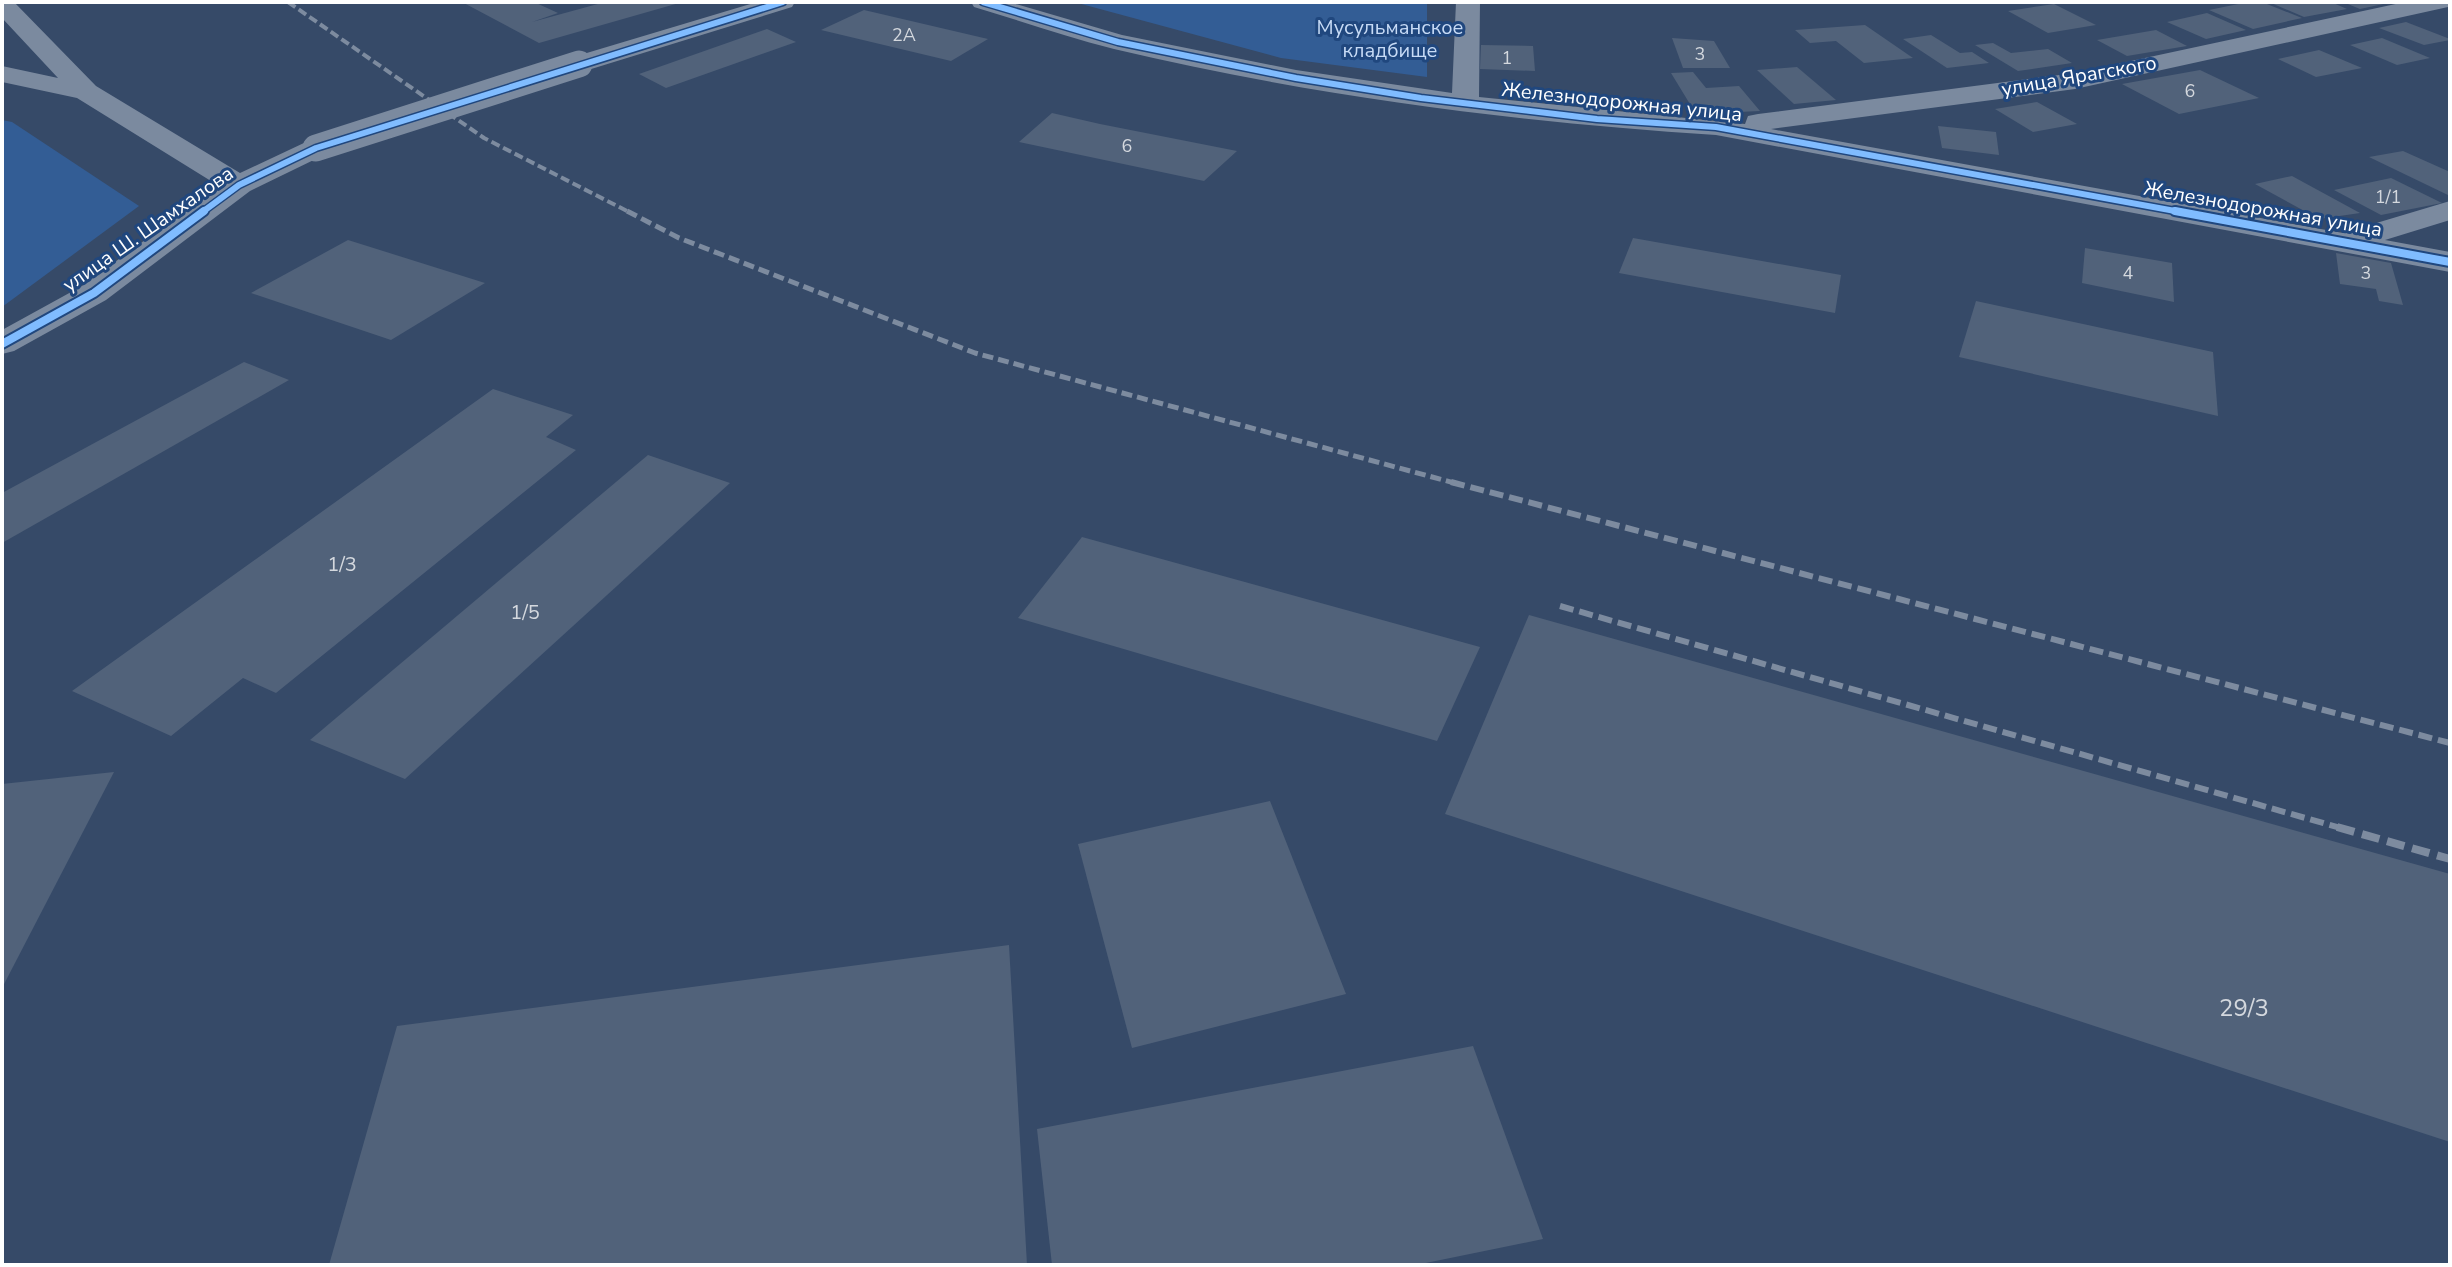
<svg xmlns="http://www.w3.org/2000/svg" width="2452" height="1267" font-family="'Nunito Sans',sans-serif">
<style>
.green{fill:#335d95}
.building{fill:#51627a}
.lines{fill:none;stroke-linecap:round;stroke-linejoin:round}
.minor{fill:#7b8a9f;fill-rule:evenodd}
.rail-far3{stroke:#7d8b9f;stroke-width:4;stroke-dasharray:9 4;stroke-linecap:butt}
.rail-far2{stroke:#7d8b9f;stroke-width:5;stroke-dasharray:11 5;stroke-linecap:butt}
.rail-far1{stroke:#7d8b9f;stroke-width:6;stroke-dasharray:14 6;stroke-linecap:butt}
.rail{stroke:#7d8b9f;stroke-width:8;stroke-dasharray:18 8;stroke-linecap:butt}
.minor-bridge{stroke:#7b8a9f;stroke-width:27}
.cycleway-far1-casing{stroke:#20477e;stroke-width:9}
.cycleway-casing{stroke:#20477e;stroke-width:12}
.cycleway-far1{stroke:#80bcff;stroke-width:6}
.cycleway{stroke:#80bcff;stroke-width:8}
.labels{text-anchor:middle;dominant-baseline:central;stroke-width:6;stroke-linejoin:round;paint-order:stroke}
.far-number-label{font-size:18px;fill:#d4d8de}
.far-park-label{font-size:20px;fill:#c7dbf6;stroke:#20477e}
.far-street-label{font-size:20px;fill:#fff;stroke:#20477e}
.number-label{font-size:20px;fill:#d4d8de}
.near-number-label{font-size:24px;fill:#d4d8de}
</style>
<rect width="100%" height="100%" fill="#364a68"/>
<g class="green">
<path d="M1074,2H1427V77L1281,58Z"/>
<path d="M2,120L12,122L139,206L2,307Z"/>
</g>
<g class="building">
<path d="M462,2H534L558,13L532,22L605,2L679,3L539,43Z"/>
<path d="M2248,2H2262L2302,18L2253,29L2209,10Z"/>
<path d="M2269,2H2331L2347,9L2304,17Z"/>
<path d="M2343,2H2388V3L2360,9Z"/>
<path d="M2054,4L2096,25L2048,33L2008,11Z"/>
<path d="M864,10L988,39L951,61L821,30Z"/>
<path d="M2207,13L2246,30L2206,39L2167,22Z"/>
<path d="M2406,22L2450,39V40L2424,45L2379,28Z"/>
<path d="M1865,25L1913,58L1864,63L1836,41L1810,43L1795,30Z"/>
<path d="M767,29L796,42L666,88L639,74Z"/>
<path d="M2156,30L2187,46L2127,56L2097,40Z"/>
<path d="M1931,35L1960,53L1972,52L1989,63L1947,68L1903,39Z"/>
<path d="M1672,38L1714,41L1730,68H1683Z"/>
<path d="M2382,38L2430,58L2397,65L2350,45Z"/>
<path d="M1993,43L2011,53L2048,49L2072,63L2018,71L1975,45Z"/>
<path d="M1481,45L1533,46L1535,71L1480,69Z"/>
<path d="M2319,50L2362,68L2316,77L2278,59Z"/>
<path d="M1797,67L1836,100L1794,104L1757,70Z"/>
<path d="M2200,70L2259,98L2179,114L2122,84Z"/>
<path d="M1693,72L1706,88L1739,86L1760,111L1696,114L1671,73Z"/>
<path d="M2037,102L2077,124L2033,132L1995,109Z"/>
<path d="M1052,113L1100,124L1237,151L1204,181L1019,142Z"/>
<path d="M1938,126L1996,132L1999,155L1942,148Z"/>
<path d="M2403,151L2450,172V196L2369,157Z"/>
<path d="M2292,176L2360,213L2319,219L2255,184Z"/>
<path d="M2391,178L2442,203L2381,215L2334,190Z"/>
<path d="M1633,238L1841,275L1835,313L1619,273Z"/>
<path d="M348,240L485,283L391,340L251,293Z"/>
<path d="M2085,248L2172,263L2174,302L2082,283Z"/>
<path d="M2336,253L2391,263L2403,305L2379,301L2376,289L2340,284Z"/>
<path d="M1976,301L2213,352L2218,416L1959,357Z"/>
<path d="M244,362L289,380L2,543V493Z"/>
<path d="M493,389L573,415L546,437L576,450L276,693L243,678L171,736L72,691Z"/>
<path d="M648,455L730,483L405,779L310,740Z"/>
<path d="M1082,537L1480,647L1437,741L1018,618Z"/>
<path d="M1529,615L2450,874V1142L1445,814Z"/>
<path d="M114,772L2,988V784Z"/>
<path d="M1270,801L1346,994L1132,1048L1078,844Z"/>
<path d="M1009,945L1027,1265H329L397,1026Z"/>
<path d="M1473,1046L1543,1239L1416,1265H1052L1037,1129Z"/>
</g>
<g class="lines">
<g class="minor">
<path d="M2,2H14L96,86L240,173L306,142H326L330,148L326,154L250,191L106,300L14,351L2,354V330L82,286L219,186L77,98L2,82V66L58,78L2,18Z"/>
<path d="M757,2H795L792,7L588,70H570L566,64L570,58Z"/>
<path d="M971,2H1009L1122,35L1296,70L1452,93L1456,2H1480L1479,97L1745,124L1748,116L1758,114L2075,73L2405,2H2450L2448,7L2439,9L2075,89L1771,129L2343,233L2450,201V220L2385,240L2450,252V272L1716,135C1514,122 1312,96 1114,49C1067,37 1021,21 974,7Z"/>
</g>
<path class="rail-far3" d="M288,2L484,138L631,213"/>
<path class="rail-far2" d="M627,211L679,238L975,353L1458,484"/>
<g class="rail-far1">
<path d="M1451,482L2450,743"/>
<path d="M1560,606L2344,829"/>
</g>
<path class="rail" d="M2337,827L2450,859"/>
<path class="minor-bridge" d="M316,148L579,64"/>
<defs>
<g id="cycleway-far1">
<path d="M983,2L1118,42L1296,78L1421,98L1597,119L1716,127L2186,213"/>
<path d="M201,213L239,185L316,148L783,2"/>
</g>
<g id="cycleway">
<path d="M2175,211L2450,262"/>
<path d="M2,344L94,293L204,211"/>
</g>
</defs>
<use href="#cycleway-far1" class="cycleway-far1-casing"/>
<use href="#cycleway" class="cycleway-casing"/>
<use href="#cycleway-far1" class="cycleway-far1"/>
<use href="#cycleway" class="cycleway"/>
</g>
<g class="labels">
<g class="far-number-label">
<text x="904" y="35">2А</text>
<text x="1700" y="54">3</text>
<text x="1507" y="58">1</text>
<text x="2190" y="91">6</text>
<text x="1127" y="146">6</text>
<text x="2388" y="197">1/1</text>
<text x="2128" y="273">4</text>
<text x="2366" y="273">3</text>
</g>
<g class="far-park-label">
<text x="1390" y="27">Мусульманское<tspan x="1390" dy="23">кладбище</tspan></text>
</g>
<g class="far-street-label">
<text transform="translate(2079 76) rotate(-10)">улица Ярагского</text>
<text transform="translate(1622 102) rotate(6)">Железнодорожная улица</text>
<text transform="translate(2263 209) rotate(10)">Железнодорожная улица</text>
<text transform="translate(148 229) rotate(-35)">улица Ш. Шамхалова</text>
</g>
<g class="number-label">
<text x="342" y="564">1/3</text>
<text x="525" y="612">1/5</text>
</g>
<g class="near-number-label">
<text x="2244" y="1008">29/3</text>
</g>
</g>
<rect width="2452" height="1267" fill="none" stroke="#ffffff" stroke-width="8"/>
</svg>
